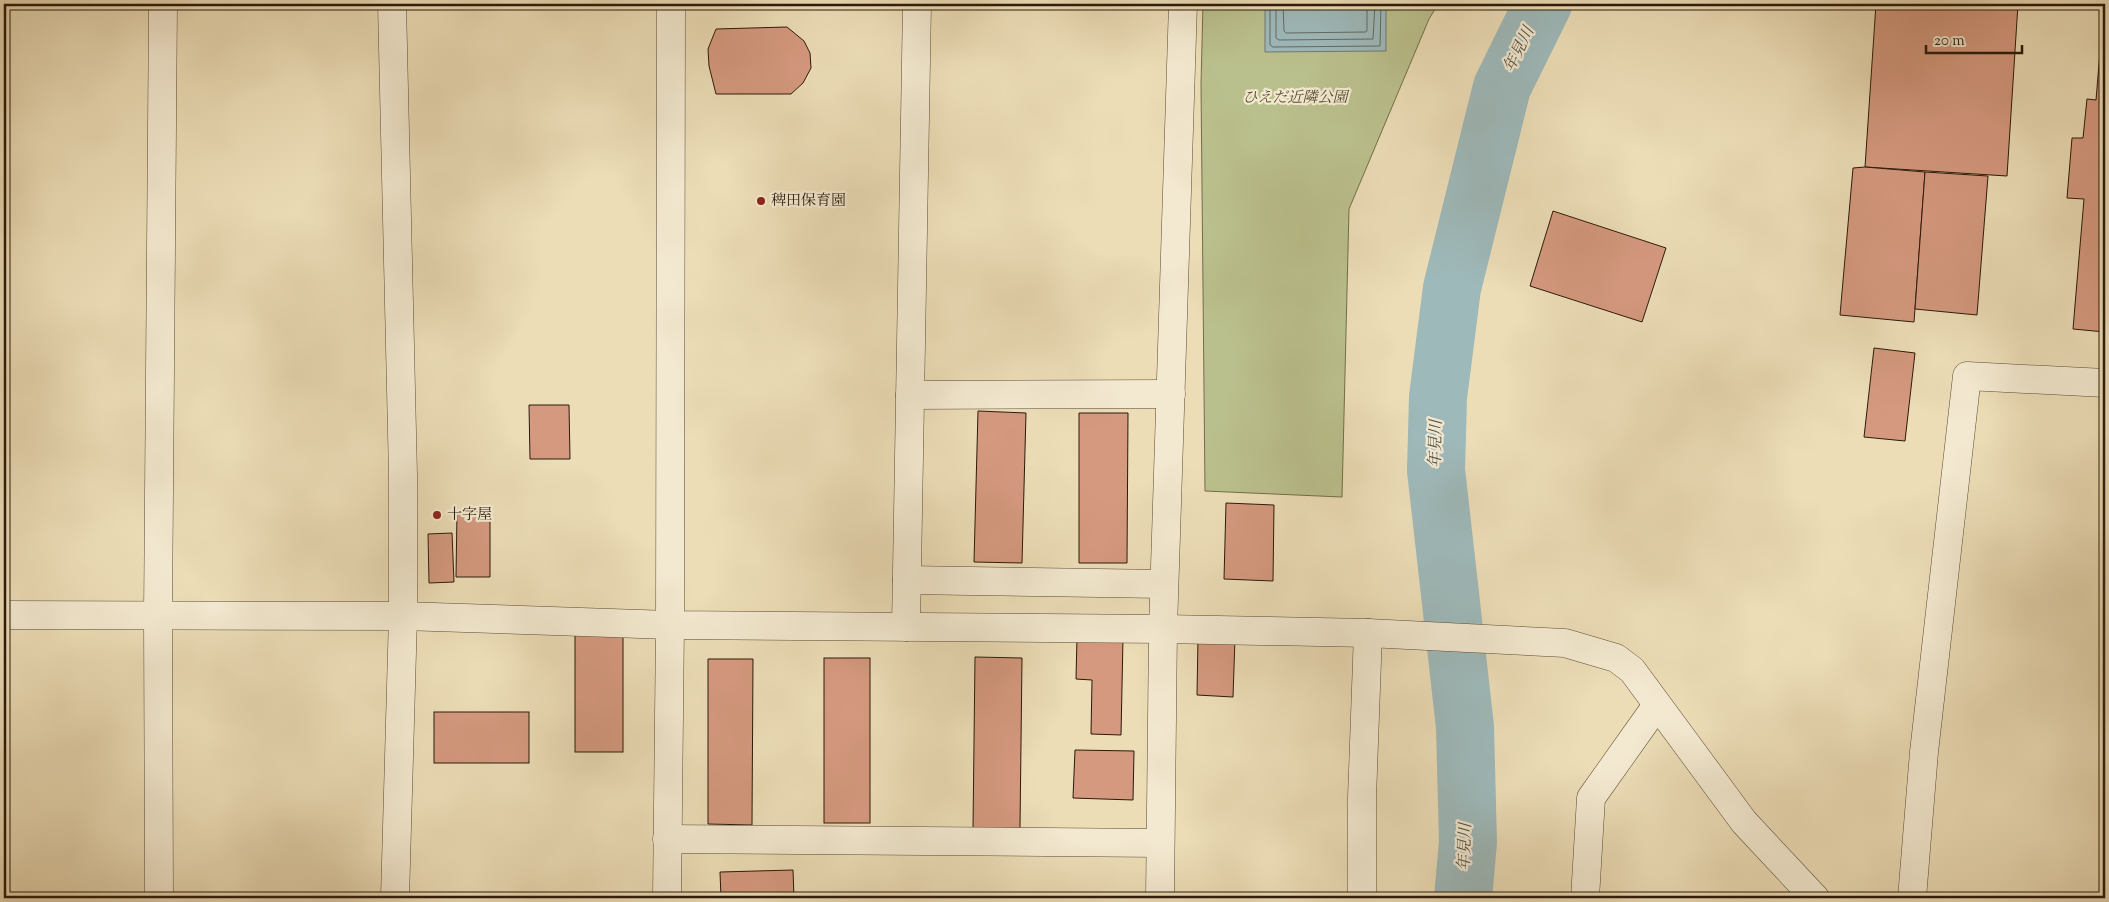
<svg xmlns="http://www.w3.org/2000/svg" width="2109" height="902" font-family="'Sorts Mill Goudy','Noto Serif JP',serif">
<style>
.green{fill:#bac08d;stroke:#726d4b}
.water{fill:#9eb9ba;stroke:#707973}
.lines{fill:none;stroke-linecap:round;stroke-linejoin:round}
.shore{stroke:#646a62;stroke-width:1}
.river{stroke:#9eb9ba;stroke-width:58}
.building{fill:#d5997f;stroke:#2b1a09}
.minor-casing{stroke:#5b4b34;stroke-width:29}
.minor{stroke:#f3e9d0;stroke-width:28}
.poi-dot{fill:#8f2418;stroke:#f3e9d0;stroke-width:2}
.labels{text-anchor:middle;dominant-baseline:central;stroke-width:4.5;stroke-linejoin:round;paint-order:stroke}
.park-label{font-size:15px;font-style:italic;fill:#564c31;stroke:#f3e9d0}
.poi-label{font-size:15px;fill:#2b1a09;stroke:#f3e9d0;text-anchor:start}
.water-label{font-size:16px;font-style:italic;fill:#535247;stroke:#f3e9d0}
</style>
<rect width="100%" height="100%" fill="#ecddb7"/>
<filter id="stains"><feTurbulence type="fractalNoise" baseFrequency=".004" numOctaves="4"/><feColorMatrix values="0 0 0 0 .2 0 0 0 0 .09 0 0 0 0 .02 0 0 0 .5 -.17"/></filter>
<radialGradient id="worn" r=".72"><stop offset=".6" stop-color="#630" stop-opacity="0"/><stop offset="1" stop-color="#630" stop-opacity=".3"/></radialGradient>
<path class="green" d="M1203,4H1438L1429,19L1349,209L1342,497L1205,491L1201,84Z"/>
<path class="water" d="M1265,4H1386V51L1265,52Z"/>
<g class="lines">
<g class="shore">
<path d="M1270,4V45L1273,47L1380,46L1381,4"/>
<path d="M1276,4V38L1279,40L1373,39L1375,4"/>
<path d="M1283,4L1284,31L1286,33L1366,32L1367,30V4"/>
</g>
<path class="river" d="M1463,898L1468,842L1465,727L1436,470L1438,397L1452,288L1502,87L1543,4"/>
</g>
<g class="building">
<path d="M1876,4H2018L2007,176L1865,167Z"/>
<path d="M2104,4H2105V332L2073,329L2084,199L2067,198L2072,138H2083L2087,99L2096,100Z"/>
<path d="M787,27L804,41L810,53L811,68L803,83L791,94H716L709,66L708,49L716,29Z"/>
<path d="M1865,167L1925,172L1914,322L1840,315L1853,168Z"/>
<path d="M1925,172L1988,176L1977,315L1915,309Z"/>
<path d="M1553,211L1666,248L1642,322L1530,286Z"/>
<path d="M1874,348L1915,353L1905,441L1864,437Z"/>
<path d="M529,405H569L570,459H530Z"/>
<path d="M978,411L1026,413L1022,563L974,562Z"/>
<path d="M1079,413H1128L1127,563H1079Z"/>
<path d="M1226,503L1274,505L1273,581L1224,579Z"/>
<path d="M457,511H490V577H456Z"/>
<path d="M452,533L454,582L429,583L428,534Z"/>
<rect x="575" y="634" width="48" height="118"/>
<path d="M1077,637L1123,638L1121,735L1091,734L1092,680L1076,679Z"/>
<path d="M1198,637L1235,638L1233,697L1197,695Z"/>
<path d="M975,657L1022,658L1020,828H973Z"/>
<rect x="824" y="658" width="46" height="165"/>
<path d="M708,659H753L752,825L708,824Z"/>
<rect x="434" y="712" width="95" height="51"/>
<path d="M1075,750L1134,751L1133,800L1073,798Z"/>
<path d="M793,870L794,898H721L720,872Z"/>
</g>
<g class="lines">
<defs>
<g id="minor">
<path d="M392,4L403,475V616L395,898"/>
<path d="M910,395L1171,394"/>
<path d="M907,580L1164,584"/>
<path d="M4,615L403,616L670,625L1163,629L1368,633L1565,643L1616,658L1632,670L1744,822L1815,898"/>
<path d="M906,627L917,4"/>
<path d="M667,839L1160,843"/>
<path d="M159,898L158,615L163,4"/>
<path d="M667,898L670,625L671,4"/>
<path d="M1160,898L1163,629L1183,4"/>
<path d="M1362,898V798L1368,633"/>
<path d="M1585,898L1591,798L1657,705"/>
<path d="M1912,898L1924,752L1967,376L2105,383"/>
</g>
</defs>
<use href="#minor" class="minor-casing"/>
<use href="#minor" class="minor"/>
</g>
<g class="poi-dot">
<circle cx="761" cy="201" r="5"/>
<circle cx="437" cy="515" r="5"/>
</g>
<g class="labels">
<g class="park-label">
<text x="1295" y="98">ひえだ近隣公園</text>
</g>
<g class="poi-label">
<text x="771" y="201">稗田保育園</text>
<text x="447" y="515">十字屋</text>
</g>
<g class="water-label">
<text transform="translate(1520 50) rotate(-64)">年見川</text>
<text transform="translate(1437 444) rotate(-89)">年見川</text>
<text transform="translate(1466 847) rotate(-88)">年見川</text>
</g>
</g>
<rect width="2109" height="902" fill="none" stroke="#ecddb7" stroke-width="20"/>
<rect x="5" y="5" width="2099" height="892" fill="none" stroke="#2b1a09" stroke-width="2.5"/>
<rect x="10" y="10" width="2089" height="882" fill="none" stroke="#2b1a09"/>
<path d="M1926 45v8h96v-8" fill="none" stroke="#2b1a09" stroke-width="2.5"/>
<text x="1934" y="45" font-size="15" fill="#2b1a09" stroke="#f3e9d0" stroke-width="4" paint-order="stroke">20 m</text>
<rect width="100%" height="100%" filter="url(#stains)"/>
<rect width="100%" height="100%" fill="url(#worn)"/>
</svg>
